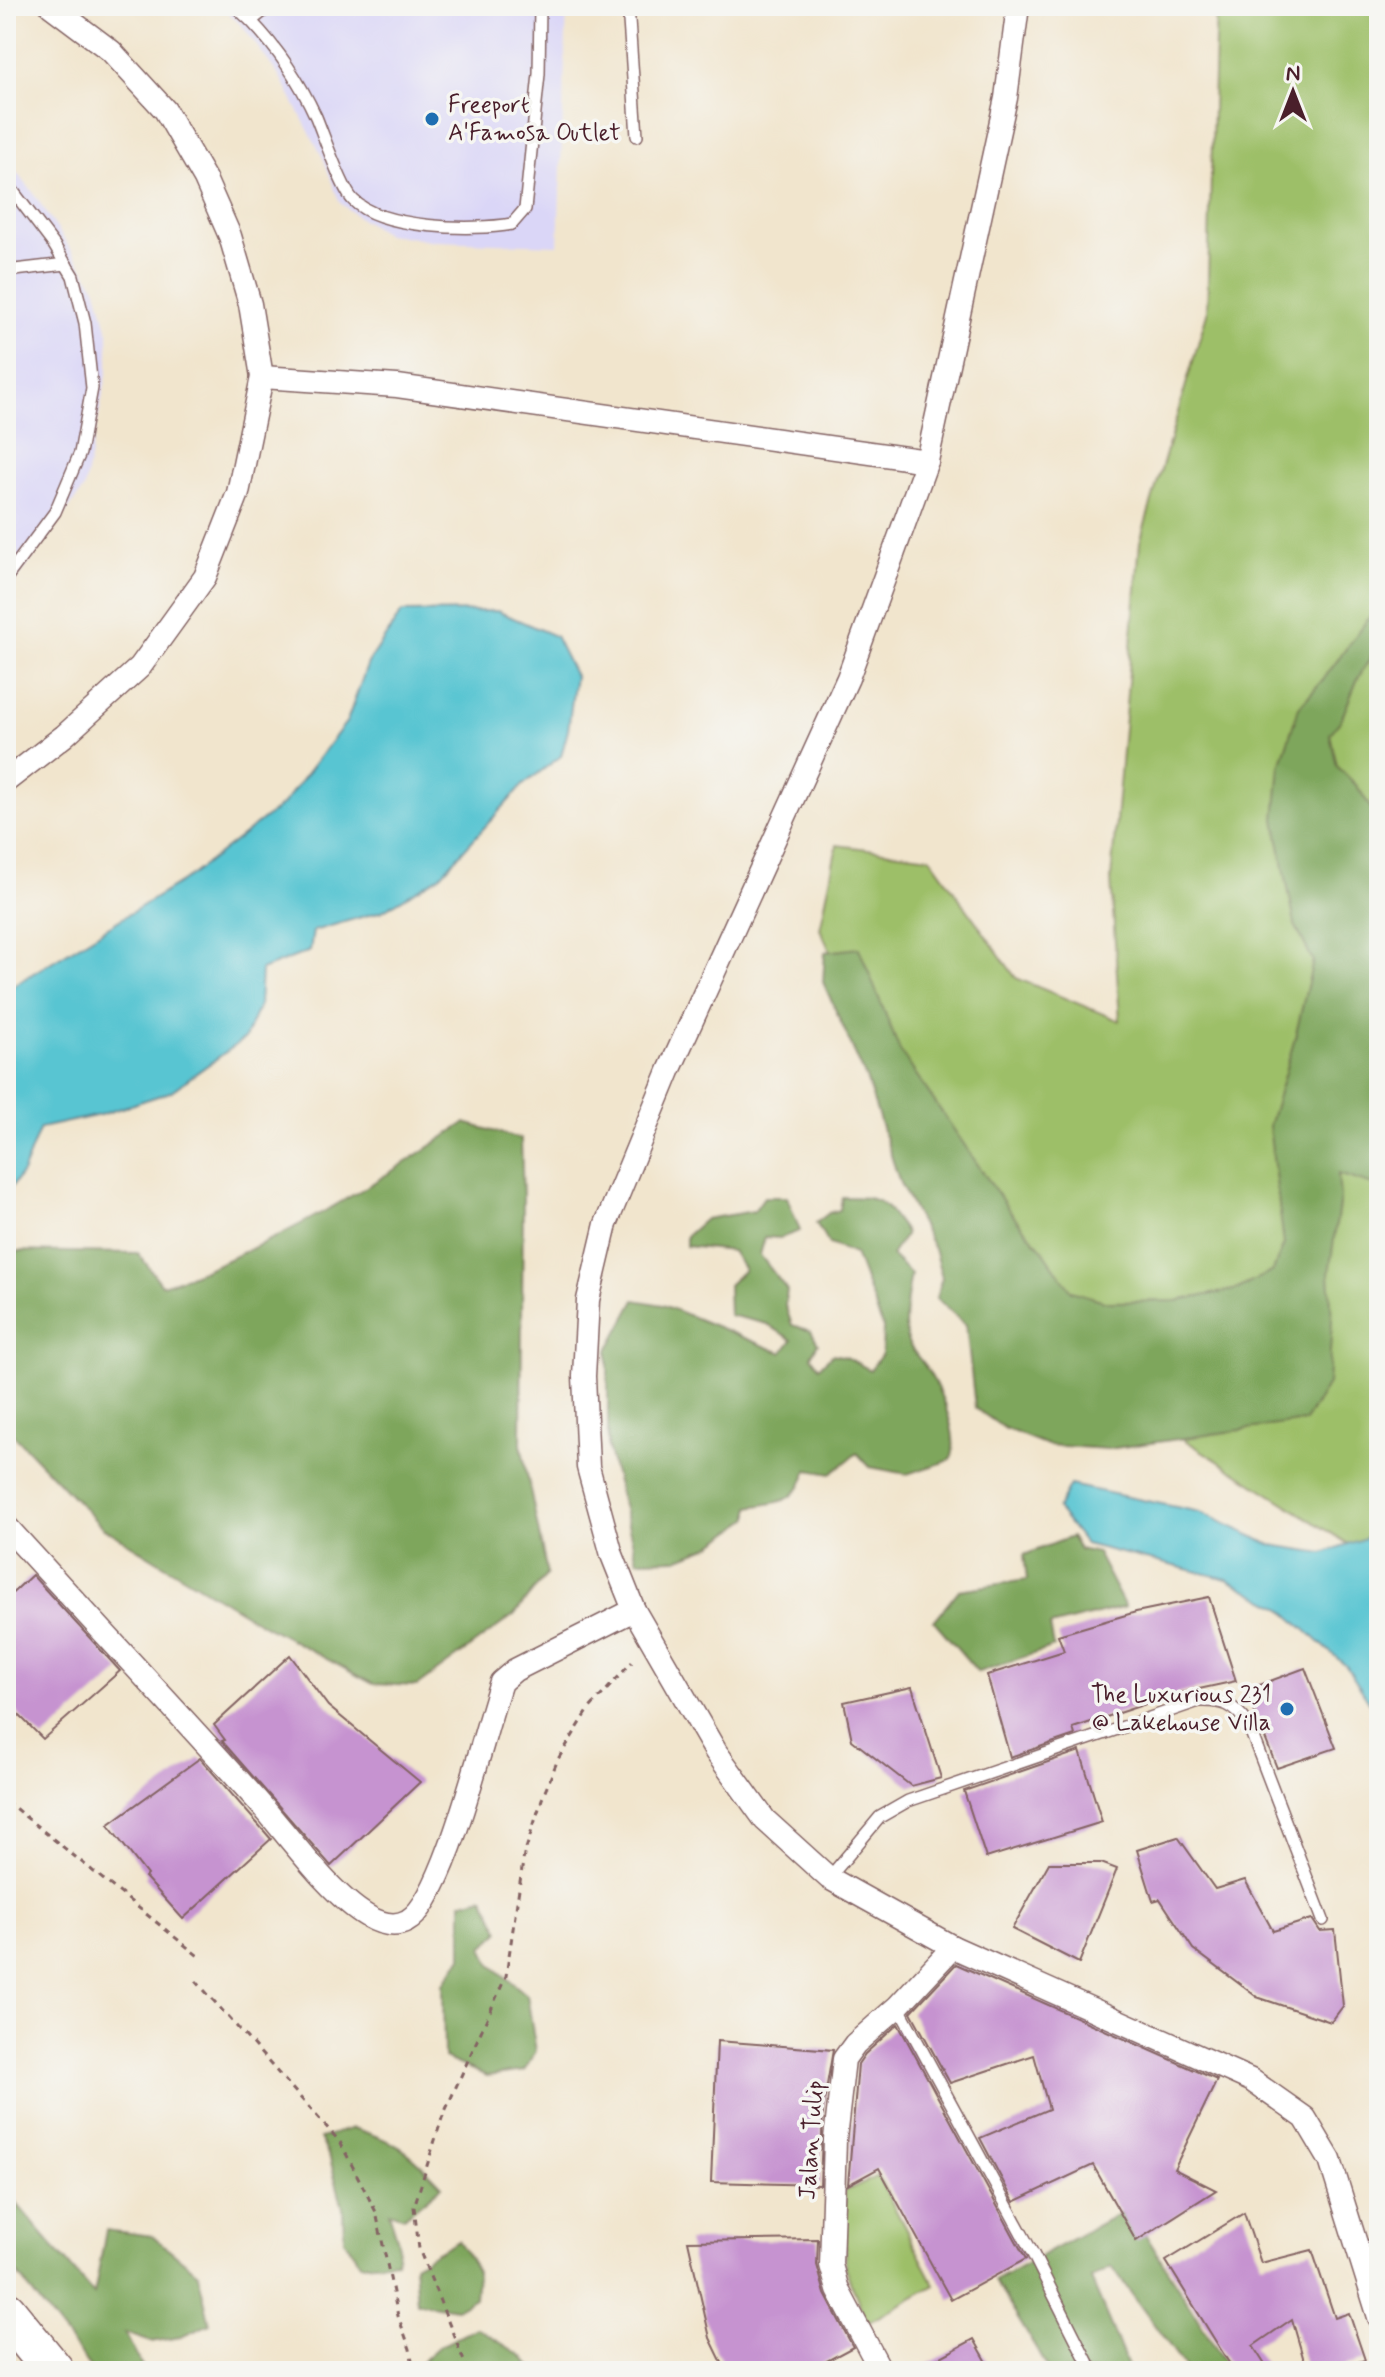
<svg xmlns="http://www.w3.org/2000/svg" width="1385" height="2377" font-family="Mynerve,sans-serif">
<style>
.built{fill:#dad6f7}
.green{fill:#9dbf68;stroke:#746f4a;stroke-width:2}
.forest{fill:#7ea65c;stroke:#646244;stroke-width:2}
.water{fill:#59c5d2;stroke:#52727e;stroke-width:2}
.building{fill:#c693d0}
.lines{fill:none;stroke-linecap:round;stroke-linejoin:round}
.lane-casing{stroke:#846464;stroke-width:14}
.street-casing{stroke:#846464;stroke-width:25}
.highway-casing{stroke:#846464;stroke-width:43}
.path{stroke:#846464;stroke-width:3;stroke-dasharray:6 6;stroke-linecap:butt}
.lane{stroke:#fff;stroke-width:11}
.street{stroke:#fff;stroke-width:22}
.highway{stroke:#fff;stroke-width:40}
.poi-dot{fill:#1f6fb2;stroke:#f6f6f2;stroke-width:3}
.labels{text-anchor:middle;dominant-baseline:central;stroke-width:7;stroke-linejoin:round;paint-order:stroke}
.poi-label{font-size:24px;fill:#4a1f2b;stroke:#f6f6f2;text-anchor:start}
.street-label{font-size:24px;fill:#4a1f2b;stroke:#f6f6f2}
</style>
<rect width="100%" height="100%" fill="#f6f6f2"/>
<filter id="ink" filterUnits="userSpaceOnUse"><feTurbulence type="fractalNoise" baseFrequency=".0125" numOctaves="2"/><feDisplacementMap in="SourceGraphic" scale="16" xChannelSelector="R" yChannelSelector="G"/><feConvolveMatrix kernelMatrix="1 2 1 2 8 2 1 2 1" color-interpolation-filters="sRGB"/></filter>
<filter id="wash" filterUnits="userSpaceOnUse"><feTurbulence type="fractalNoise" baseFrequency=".006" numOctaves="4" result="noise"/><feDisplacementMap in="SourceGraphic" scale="32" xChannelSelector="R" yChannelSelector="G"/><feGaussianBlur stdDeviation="1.8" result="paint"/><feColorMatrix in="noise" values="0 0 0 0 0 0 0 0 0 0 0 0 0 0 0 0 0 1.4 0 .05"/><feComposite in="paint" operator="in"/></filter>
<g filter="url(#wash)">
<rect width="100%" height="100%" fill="#f1e5cd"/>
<g class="built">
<path d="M222,6H567L558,245L436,241L386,234L358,217L340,203L323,158L282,80L243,27Z"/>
<path d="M6,160L32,191L97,289L108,332V369L84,488L6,595Z"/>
</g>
<g class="green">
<path d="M1216,6H1379V1553L1347,1543L1059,1360L965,1238L820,929L837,845L930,857L1016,978L1120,1021L1111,879L1140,542L1207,313Z"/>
<path d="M878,2176L935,2285L867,2323L845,2268V2191Z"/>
</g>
<g class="forest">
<path d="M1379,604V644L1358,678L1341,720L1330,734L1337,766L1357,786L1376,816L1379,849V1187L1338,1174L1340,1198L1329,1273L1332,1320L1328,1384L1305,1421L1108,1449L1047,1445L1004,1428L975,1408L966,1325L936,1298L942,1278L934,1249L900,1183L866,1078L823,982L825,952L859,948L900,1051L1011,1213L1042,1249L1071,1291L1108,1302L1176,1301L1238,1289L1273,1271L1284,1244L1269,1126L1295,1038L1313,961L1295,925L1275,819L1280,766L1299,707L1325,677Z"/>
<path d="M465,1123L521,1139L523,1198L521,1444L547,1574L514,1615L417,1686L373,1684L260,1623L102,1527L6,1427V1251L138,1253L162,1285C194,1276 222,1262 253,1248C331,1211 393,1172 465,1123Z"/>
<path d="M764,1197H787L800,1231L780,1238L765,1237L760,1255L787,1290L785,1305L792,1325L811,1331L818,1343L811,1356L819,1367L833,1354L846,1357L870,1370L882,1354L883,1328L855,1254L829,1244L816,1223L829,1213L840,1210L842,1197C885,1197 881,1200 906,1233L891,1255L911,1274C908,1290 901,1327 908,1342C913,1353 923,1362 929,1372C942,1394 960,1437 951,1460L907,1474L870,1467L857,1453L831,1474L808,1470C795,1504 783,1501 750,1507V1518L710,1546L677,1559L637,1560L608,1447V1350L635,1300L663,1305L782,1353L792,1340L767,1324L729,1315L728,1285L744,1270L732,1251L686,1246V1236L705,1219L754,1211Z"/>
<path d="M1071,1537L1079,1549L1097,1553L1125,1607L1050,1626L1054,1647L978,1672L934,1621L959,1590L1027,1580L1024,1555Z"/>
<path d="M484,1897L500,1931L483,1947L490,1964L527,1995L536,2051L524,2071L487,2076L444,2058L443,1984L462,1957V1902Z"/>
<path d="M353,2128C400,2143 408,2150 442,2186L404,2217L389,2212L398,2241L397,2261L361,2264L344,2240L343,2208L330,2159L320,2138Z"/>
<path d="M6,2191L94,2295L106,2230L153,2236L198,2273L210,2324L181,2337L151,2342L125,2333L144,2371H93L6,2259Z"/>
<path d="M1129,2208L1225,2363L1210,2371H1188L1112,2267L1091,2279L1130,2371H1050L995,2281Z"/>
<path d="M458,2240L477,2271L475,2298L456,2309L417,2303L414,2265Z"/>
<path d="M477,2328L522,2356L535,2371H411L438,2347Z"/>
</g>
<g class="water">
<path d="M497,611L555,636L575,676L568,730L561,756L523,785L440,876L382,911L313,931L310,951L261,970L259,1006L245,1038L170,1092L100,1115L40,1128L22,1173L6,1194V990L189,877L283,804L347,721L368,663L402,612Z"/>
<path d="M1070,1485L1200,1512L1271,1545L1323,1553L1379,1533V1717L1346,1666L1281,1608L1227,1579L1085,1544L1057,1509Z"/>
</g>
<g id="blocks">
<g class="building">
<path d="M32,1575L120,1671L43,1739L6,1702V1599Z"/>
<path d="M1209,1597L1236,1681L1176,1694L1073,1728L1075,1735L1010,1757L987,1675L1064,1651L1058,1635L1136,1612Z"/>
<path d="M290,1655L328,1706L420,1782L331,1866L222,1741L225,1740L214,1725Z"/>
<path d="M1305,1668L1336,1748L1277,1768L1246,1690Z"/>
<path d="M912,1687L941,1778L911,1786L852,1740L844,1702Z"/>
<path d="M1080,1751L1102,1822L986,1858L964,1791Z"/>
<path d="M200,1758L271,1839L183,1919L145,1877L147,1875L108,1825Z"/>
<path d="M1178,1837L1215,1889L1245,1880L1273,1931L1312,1919L1320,1931L1335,1930L1343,2006L1331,2022L1257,1997L1193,1949L1160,1899L1153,1901L1137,1850Z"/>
<path d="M1049,1863H1101L1117,1869L1079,1963L1012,1929Z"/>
<path d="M956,1964L1217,2080L1174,2169L1216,2190L1136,2241L1093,2165L1014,2202L980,2138L1049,2109L1034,2055L950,2083L911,2012Z"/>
<path d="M898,2024L1026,2259L951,2300L879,2168L848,2185L858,2064L865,2054Z"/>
<path d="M717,2041L833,2050L823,2108L820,2185L711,2182Z"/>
<path d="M1244,2213L1261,2263L1312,2250L1335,2318L1349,2313L1365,2360L1326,2371H1307L1292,2319L1253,2346L1269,2371H1234L1166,2261Z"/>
<path d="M818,2239L817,2265L825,2294L853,2347L808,2371H726L710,2338L688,2241Z"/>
<path d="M974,2339L992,2371H915Z"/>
</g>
</g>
</g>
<g filter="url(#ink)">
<use href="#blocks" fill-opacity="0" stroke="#846464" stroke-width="2"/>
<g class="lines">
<defs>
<g id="lane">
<path d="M235,6L251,21L270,6"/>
<path d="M628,6L637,136"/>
<path d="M251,21C278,49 300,82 316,117C323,134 342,189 353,200C381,229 474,231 512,224L525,209L539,74L540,6"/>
<path d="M6,182L54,245L73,276L85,323L92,388L80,453L55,512L6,578"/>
<path d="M6,271L66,264"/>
<path d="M829,1878L880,1817L908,1801L1199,1701C1223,1700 1234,1704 1248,1724L1323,1920"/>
<path d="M898,2006L1033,2254L1092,2371"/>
</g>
<g id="street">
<path d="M1018,6L1006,98L927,461L848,678L669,1071L606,1224L588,1300L584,1376L588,1467L612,1555L634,1610L716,1752L765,1820L829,1878L953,1947L1251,2080L1305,2118L1330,2160L1379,2317"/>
<path d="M262,377L397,386L927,461"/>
<path d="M6,781L64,736L140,667L205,577L238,493L262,377L250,304L230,236L205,179L165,110L111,51L51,6"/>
<path d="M6,1526C89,1617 173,1707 255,1798C286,1832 329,1894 367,1916C379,1923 394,1928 407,1921C445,1902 485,1727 501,1682L515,1670L634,1610"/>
<path d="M881,2371L838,2290L831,2265L835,2139L844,2059L855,2044L898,2006L953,1947"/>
</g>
<path id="highway" d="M6,2312L54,2371"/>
</defs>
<use href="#lane" class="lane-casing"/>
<use href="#street" class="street-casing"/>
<use href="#highway" class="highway-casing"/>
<g class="path">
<path d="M6,1801L202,1959"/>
<path d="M196,1981L340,2142L376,2212L398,2316L410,2349L414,2371"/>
<path d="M468,2371L419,2249L414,2207L442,2118L506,1976L524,1855L542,1799L558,1759L590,1708L632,1662"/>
</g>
<use href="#lane" class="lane"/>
<use href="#street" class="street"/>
<use href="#highway" class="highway"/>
</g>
</g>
<g class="poi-dot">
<circle cx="432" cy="119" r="8"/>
<circle cx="1287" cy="1709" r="8"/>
</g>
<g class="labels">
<g class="poi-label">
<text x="448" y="105">Freeport<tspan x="448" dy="28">A'Famosa Outlet</tspan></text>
<text x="1271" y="1695" text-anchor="end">The Luxurious 231<tspan x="1271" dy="28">@ Lakehouse Villa</tspan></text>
</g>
<g class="street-label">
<text transform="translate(812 2140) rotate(-86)">Jalan Tulip</text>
</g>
</g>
<rect width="1385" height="2377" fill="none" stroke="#f6f6f2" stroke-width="32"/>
<g transform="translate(1293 92)" stroke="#f6f6f2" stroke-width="6" paint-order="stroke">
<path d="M0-6L14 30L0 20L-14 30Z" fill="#4a1f2b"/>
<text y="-12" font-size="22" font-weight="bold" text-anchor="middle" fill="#4a1f2b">N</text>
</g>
</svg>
